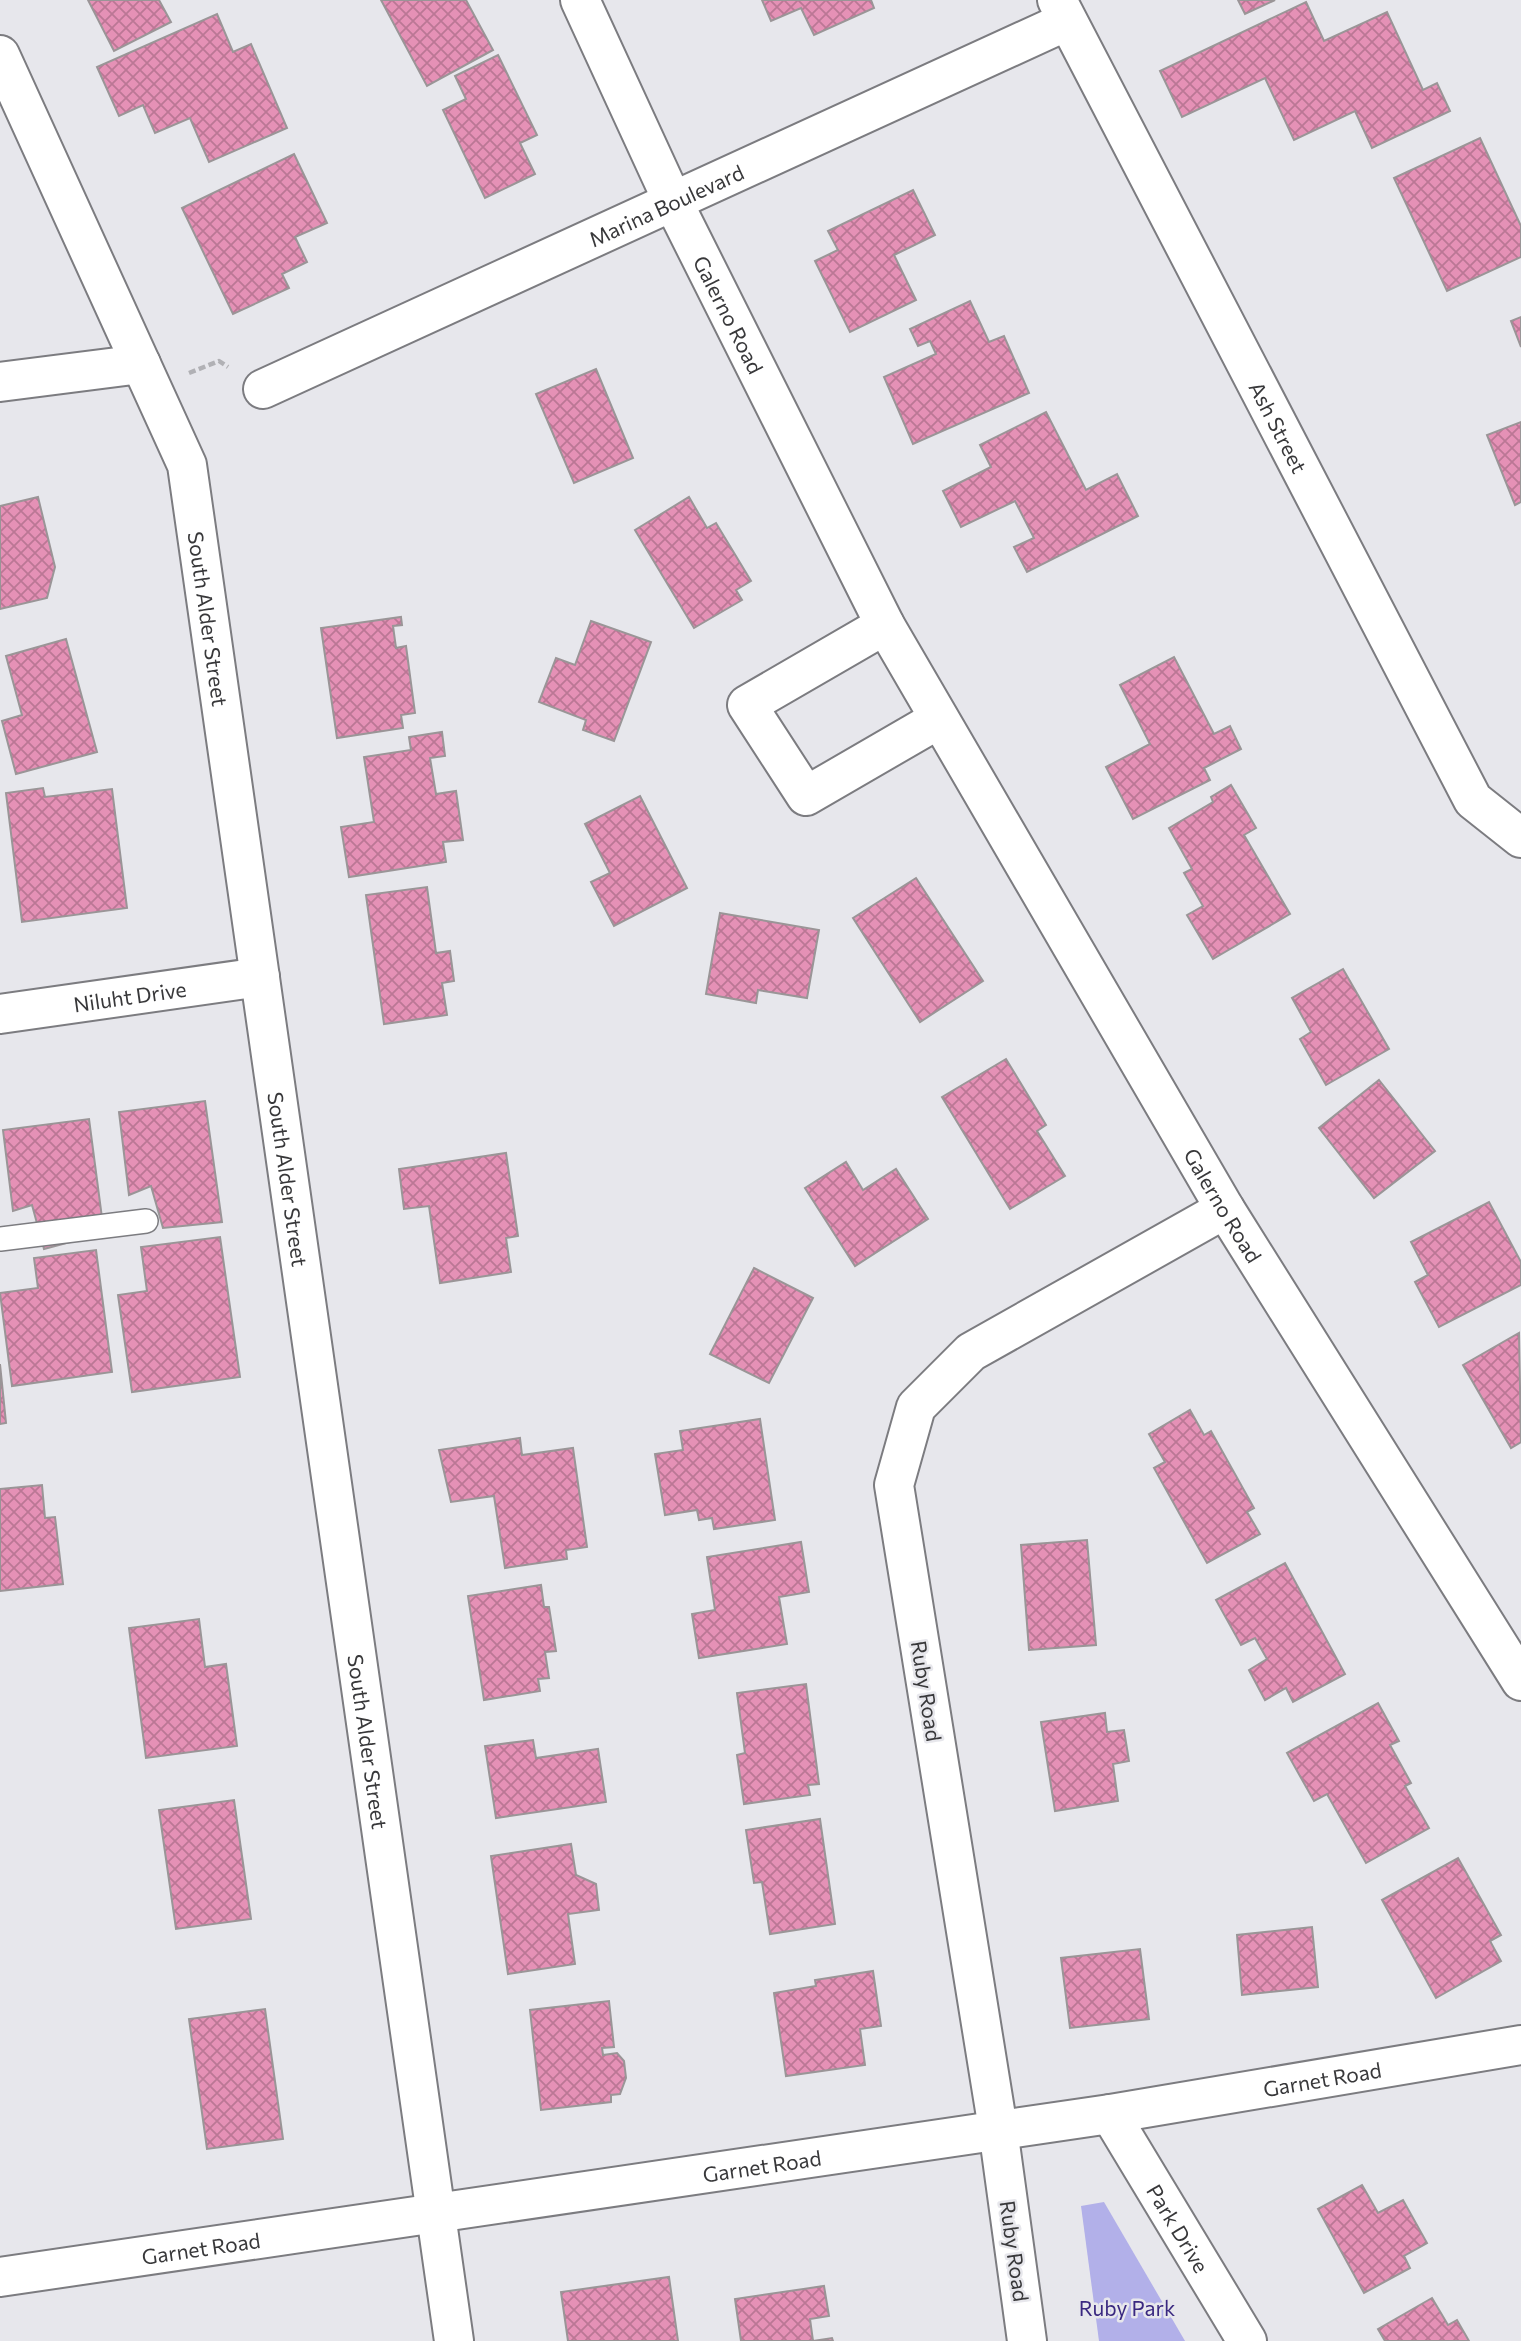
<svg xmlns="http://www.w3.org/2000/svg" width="1521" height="2341" font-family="Commissioner,sans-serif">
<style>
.green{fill:#b2b0e9}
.building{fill:url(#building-cross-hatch);stroke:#9a9597;stroke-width:2}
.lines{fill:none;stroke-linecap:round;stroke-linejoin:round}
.service-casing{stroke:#7c7c80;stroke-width:26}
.minor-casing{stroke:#7c7c80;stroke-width:42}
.tertiary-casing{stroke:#7c7c80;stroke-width:42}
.path{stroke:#b1b1b5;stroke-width:4.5;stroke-dasharray:7 3.5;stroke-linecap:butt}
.service{stroke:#fff;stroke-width:23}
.minor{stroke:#fff;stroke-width:38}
.tertiary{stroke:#fff;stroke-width:38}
.labels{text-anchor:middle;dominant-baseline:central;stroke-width:5;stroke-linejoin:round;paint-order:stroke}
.street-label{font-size:21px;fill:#38383a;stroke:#e7e7ec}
.park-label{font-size:21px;fill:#392880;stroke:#e7e7ec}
</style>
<defs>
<pattern id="building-cross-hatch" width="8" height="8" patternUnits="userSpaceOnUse" patternTransform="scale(1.75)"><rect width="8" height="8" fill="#e591b6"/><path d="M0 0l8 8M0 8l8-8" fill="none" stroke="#bb7795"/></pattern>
</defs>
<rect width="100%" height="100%" fill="#e7e7ec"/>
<path class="green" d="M1104,2202L1185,2341H1099L1081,2206Z"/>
<g class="building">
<path d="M88,0H159L171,22L114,51Z"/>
<path d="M381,0H466L493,50L427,86Z"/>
<path d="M762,0H871L874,8L814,35L801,8L771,21Z"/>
<path d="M1238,0H1275L1245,14Z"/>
<path d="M1306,2L1324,41L1387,12L1423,90L1437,83L1450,111L1372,148L1355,111L1294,140L1265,78L1182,117L1160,71Z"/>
<path d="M217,14L233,52L251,44L287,128L209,162L190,118L155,133L143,105L119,116L97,67Z"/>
<path d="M498,55L537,135L520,143L535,174L485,198L443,110L466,99L455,76Z"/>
<path d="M1480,138L1521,226V257L1447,291L1394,178Z"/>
<path d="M294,154L327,223L295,237L307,262L282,274L289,288L233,314L182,208Z"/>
<path d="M913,190L935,235L894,255L916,300L850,332L815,261L838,250L828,231Z"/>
<path d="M970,301L989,342L1004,336L1029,393L913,444L884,377L936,354L930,341L918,346L910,329Z"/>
<path d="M1521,317V347L1511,321Z"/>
<path d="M596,369L633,458L574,483L536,394Z"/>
<path d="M1046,412L1086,490L1117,474L1138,516L1027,572L1014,547L1034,538L1015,501L961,527L943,491L991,467L980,445Z"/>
<path d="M1521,422V502L1515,505L1487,435Z"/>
<path d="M38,497L55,567L47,598L0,609V506Z"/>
<path d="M689,497L707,528L716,523L751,581L736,590L742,600L694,628L635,530Z"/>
<path d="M401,617L402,625L393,626L396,648L406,646L415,713L401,715L403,728L337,738L321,628Z"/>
<path d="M591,621L651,642L614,741L583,730L586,720L539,702L556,658L575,665Z"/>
<path d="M66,639L97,752L16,774L2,721L22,715L6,656Z"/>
<path d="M1174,657L1214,734L1230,726L1241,749L1204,768L1210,780L1133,819L1106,767L1150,744L1120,685Z"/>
<path d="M442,732L445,756L430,758L436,794L456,791L463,840L443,842L446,862L349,877L341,827L374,822L364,757L411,750L409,737Z"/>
<path d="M1231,785L1256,828L1244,835L1290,914L1213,959L1187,915L1203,906L1184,873L1192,869L1169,828L1213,802L1211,797Z"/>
<path d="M43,788L45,797L112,789L127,908L22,922L6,793Z"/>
<path d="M640,796L687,888L614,926L591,882L610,873L585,824Z"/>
<path d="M916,878L983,981L920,1022L853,918Z"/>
<path d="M427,887L436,953L450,951L454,981L442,983L447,1015L384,1024L366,895Z"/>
<path d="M720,913L819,930L807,998L758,990L756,1003L706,994Z"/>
<path d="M1343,969L1389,1049L1326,1085L1300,1039L1311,1032L1292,998Z"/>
<path d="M1006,1059L1046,1125L1037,1131L1065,1176L1010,1209L942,1097Z"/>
<path d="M1379,1080L1435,1151L1374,1198L1319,1128Z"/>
<path d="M205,1101L222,1222L163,1228L151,1186L129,1195L119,1112Z"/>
<path d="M89,1119L104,1233L44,1249L32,1205L13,1211L3,1130Z"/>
<path d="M506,1153L518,1236L506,1238L511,1272L440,1283L429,1206L404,1209L399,1169Z"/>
<path d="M846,1162L863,1190L896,1169L928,1219L855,1266L805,1188Z"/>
<path d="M1489,1202L1521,1262V1285L1439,1327L1415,1282L1428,1275L1411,1242Z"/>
<path d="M220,1237L240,1377L132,1392L118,1295L147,1291L141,1247Z"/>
<path d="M96,1250L112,1372L12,1386L0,1293L38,1288L34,1258Z"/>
<path d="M754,1268L813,1298L769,1383L710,1354Z"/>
<path d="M1519,1333L1521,1442L1511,1448L1463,1365Z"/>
<path d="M0,1364L6,1423L0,1424Z"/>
<path d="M1190,1410L1204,1435L1211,1431L1254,1508L1247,1512L1260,1534L1207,1563L1154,1468L1165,1462L1149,1434Z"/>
<path d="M760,1419L775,1520L714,1529L712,1518L699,1520L697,1510L665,1515L655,1454L683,1450L680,1431Z"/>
<path d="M520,1438L522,1455L573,1448L587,1547L566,1550L567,1559L505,1568L494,1496L451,1502L439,1450Z"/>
<path d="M42,1485L45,1518L55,1517L63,1584L0,1591V1489Z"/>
<path d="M1087,1540L1096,1645L1029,1650L1021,1545Z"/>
<path d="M801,1542L809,1592L779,1597L787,1644L699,1658L692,1614L715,1610L707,1557Z"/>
<path d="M1285,1563L1345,1674L1293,1702L1286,1688L1265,1700L1249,1670L1267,1659L1255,1638L1241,1645L1216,1600Z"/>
<path d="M541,1585L544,1607H549L556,1651L545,1652L549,1678L538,1679L540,1691L484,1700L468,1596Z"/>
<path d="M199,1619L205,1667L226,1664L237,1746L146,1758L129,1628Z"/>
<path d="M806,1684L819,1784L808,1785L810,1795L744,1804L737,1755L745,1753L737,1693Z"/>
<path d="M1378,1703L1399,1741L1390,1745L1411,1783L1405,1786L1429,1828L1366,1863L1327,1794L1314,1801L1287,1753Z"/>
<path d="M1105,1713L1107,1732L1124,1730L1129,1761L1113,1764L1118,1801L1055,1811L1041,1722Z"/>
<path d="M533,1740L536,1758L598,1749L606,1802L496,1818L485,1746Z"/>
<path d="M234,1800L251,1919L176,1929L159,1810Z"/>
<path d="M820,1819L835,1924L770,1934L762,1882L754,1883L746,1830Z"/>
<path d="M571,1844L576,1875L596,1884L599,1910L568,1914L575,1964L508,1974L491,1856Z"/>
<path d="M1458,1858L1501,1935L1490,1941L1501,1961L1436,1998L1382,1900Z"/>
<path d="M1312,1927L1318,1987L1242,1995L1237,1935Z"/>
<path d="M1140,1949L1149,2019L1070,2028L1061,1958Z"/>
<path d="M873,1971L881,2026L860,2029L865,2065L786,2076L774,1993L816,1986L815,1980Z"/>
<path d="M609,2001L614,2047L602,2048L603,2055L617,2053L624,2061L626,2078L620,2094L611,2095V2102L541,2110L530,2010Z"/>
<path d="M265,2009L283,2139L207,2149L189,2019Z"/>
<path d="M1362,2185L1378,2213L1403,2200L1427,2243L1404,2256L1410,2268L1364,2293L1318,2209Z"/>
<path d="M669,2277L678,2341H568L561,2292Z"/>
<path d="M824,2286L829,2316L810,2319L813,2341L832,2338L833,2341H741L735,2299Z"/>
<path d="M1432,2298L1448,2325L1457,2320L1469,2341H1385L1378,2329Z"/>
</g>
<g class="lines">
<defs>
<path id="service" d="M0,1239L146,1221"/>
<g id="minor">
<path id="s1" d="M580,0L674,204L885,625L1225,1209L1521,1681"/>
<path id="s2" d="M1057,0L1473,800L1521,838"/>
<path d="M0,382L141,364"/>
<path id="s3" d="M263,389L1067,21"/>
<path d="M885,625L747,705L806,796L939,719"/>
<path id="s4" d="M0,1014L260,977"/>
<path id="s5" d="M1110,2114L1247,2341"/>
<path id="s6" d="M0,2277L1110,2114L1521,2045"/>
<path d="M1027,2341L998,2129L894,1485L916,1407L971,1352L1225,1209"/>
</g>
<g id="tertiary">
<path id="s7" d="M0,55L187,465L454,2341"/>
</g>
</defs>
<use href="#service" class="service-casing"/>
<use href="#minor" class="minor-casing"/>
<use href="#tertiary" class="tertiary-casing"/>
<path class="path" d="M189,373L219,361L228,367"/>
<use href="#service" class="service"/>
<use href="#minor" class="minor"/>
<use href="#tertiary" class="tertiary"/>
</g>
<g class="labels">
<g class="street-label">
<text stroke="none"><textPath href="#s3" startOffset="443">Marina Boulevard</textPath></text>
<text stroke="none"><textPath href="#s1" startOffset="348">Galerno Road</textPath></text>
<text stroke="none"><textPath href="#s2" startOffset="481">Ash Street</textPath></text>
<text stroke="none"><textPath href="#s7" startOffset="606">South Alder Street</textPath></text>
<text stroke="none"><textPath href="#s4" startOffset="131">Niluht Drive</textPath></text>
<text stroke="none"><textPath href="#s7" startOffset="1172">South Alder Street</textPath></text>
<text stroke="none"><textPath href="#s1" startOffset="1367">Galerno Road</textPath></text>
<text transform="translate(927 1691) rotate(81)">Ruby Road</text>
<text stroke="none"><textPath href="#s7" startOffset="1740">South Alder Street</textPath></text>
<text stroke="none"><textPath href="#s6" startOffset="1337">Garnet Road</textPath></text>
<text stroke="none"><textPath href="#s6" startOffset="770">Garnet Road</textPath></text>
<text stroke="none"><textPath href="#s5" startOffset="133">Park Drive</textPath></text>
<text stroke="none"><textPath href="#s6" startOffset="203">Garnet Road</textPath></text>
<text transform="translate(1015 2251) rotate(82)">Ruby Road</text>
</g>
<g class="park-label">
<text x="1127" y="2307">Ruby Park</text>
</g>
</g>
</svg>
